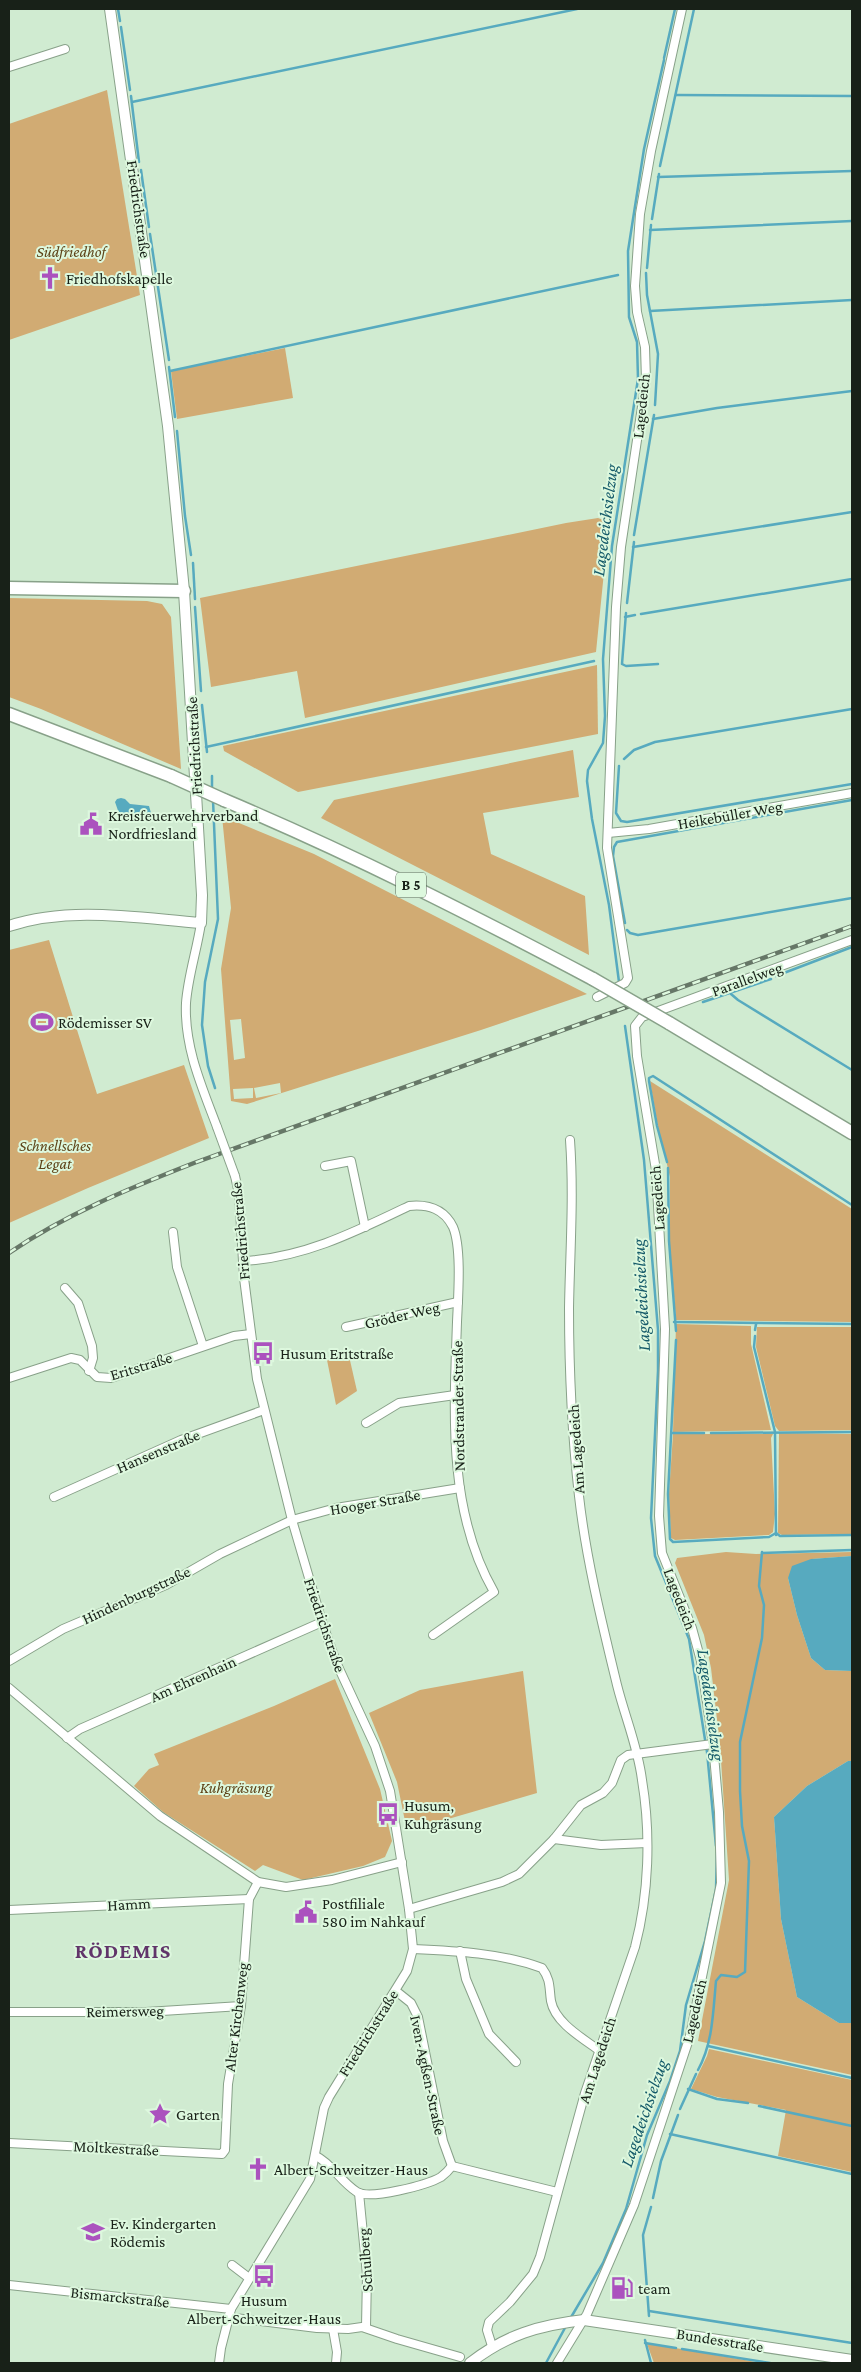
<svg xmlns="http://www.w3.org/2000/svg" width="861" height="2372" font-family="'Crimson Pro',serif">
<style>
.green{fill:#d1ab73;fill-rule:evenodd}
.water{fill:#57aabf}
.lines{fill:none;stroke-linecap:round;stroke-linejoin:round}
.stream{stroke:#57aabf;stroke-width:2.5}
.minor-casing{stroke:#88a189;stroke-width:10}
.tertiary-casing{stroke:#88a189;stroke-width:12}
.trunk-casing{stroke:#88a189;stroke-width:15}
.minor{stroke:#fff;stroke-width:8}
.tertiary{stroke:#fff;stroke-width:10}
.trunk{stroke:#fff;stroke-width:12}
.rail-casing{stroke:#667767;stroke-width:4.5}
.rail{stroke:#ddf8de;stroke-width:2.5;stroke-dasharray:8;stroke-linecap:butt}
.minor-bridge-casing{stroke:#88a189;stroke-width:10;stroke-linecap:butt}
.trunk-bridge-casing{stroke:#88a189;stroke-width:15;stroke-linecap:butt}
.minor-bridge{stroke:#fff;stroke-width:8}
.trunk-bridge{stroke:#fff;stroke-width:12}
.labels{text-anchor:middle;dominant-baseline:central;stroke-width:4;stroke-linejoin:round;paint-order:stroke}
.shield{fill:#ddf8de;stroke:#536253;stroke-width:1}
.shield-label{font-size:15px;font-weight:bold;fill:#182118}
.street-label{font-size:16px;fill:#182118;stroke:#ddf8de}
.park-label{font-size:16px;font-style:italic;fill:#5e4318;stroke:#ddf8de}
.poi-label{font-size:16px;fill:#182118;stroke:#ddf8de;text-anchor:start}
.water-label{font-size:18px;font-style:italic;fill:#155a69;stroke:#ddf8de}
.district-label{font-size:21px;font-weight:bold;letter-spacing:1px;fill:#61356a;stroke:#ddf8de}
</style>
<rect width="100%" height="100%" fill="#d0ebd1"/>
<g class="green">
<path d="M107,90L140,295L9,340V124Z"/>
<path d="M285,348L293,398L177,419L171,371Z"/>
<path d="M598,518L609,522L596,652L305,718L297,671L211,687L200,598L566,523Z"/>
<path d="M9,598L147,601L162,604L171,617L181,769L41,709L9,697Z"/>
<path d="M597,665L598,734L298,792L224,751L223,746Z"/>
<path d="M573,750L579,797L483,813L491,854L585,896L589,955L321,818L334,800Z"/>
<path d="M222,816L314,854L587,994L481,1030L247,1104L231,1101L221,969L231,908ZM241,1019L245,1058L234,1060L230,1020ZM280,1083L281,1093L256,1098L254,1088ZM253,1088V1098L234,1099L233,1089Z"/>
<path d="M49,940L97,1094L184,1065L209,1138L88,1188L9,1223V950Z"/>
<path d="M650,1081L852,1209V1322L676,1320L670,1249V1177L658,1127Z"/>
<path d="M676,1324L751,1326V1344L771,1430L673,1432Z"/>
<path d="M757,1327H852V1430L779,1431L775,1426L756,1347Z"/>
<path d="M349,1356L357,1391L336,1405L327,1360Z"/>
<path d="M779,1433L852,1434V1534L782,1535L778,1533Z"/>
<path d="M673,1434H773L771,1438L775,1514L773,1532L769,1535L675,1540L671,1538L669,1494Z"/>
<path d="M726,1552L756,1554L852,1552V1556L812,1559L788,1578L797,1615L811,1658L825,1670L852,1671V1761H848L807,1786L774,1817L781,1919L797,1997L839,2023H852V2075L698,2041L729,1880L720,1745L711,1668L704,1635L675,1563L677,1558Z"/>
<path d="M523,1671L537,1793L407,1831L397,1782L369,1713L420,1690Z"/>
<path d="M335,1679L380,1789L392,1841L385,1857L363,1866L303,1880L263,1865L255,1871L163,1812L134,1786L149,1769L159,1765L154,1754L274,1706Z"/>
<path d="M709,2049L852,2080V2172L778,2156L786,2110L717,2097L691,2089L707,2056Z"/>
<path d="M647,2344L658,2345L762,2363H654Z"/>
</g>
<g class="water">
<path d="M121,798L125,799L130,804L149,806L151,813L122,822L115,802L117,799Z"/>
<path d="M852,1556V1671L825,1670L811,1658L797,1615L788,1578L792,1566L811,1559Z"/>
<path d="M848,1761H852V2023H839L797,1997L781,1919L774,1817L807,1786Z"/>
</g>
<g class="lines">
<g class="stream">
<path d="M118,9L120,21"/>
<path d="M121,27L130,90"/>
<path d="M664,58L675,9"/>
<path d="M676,95L852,96"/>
<path d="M131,96L139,162"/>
<path d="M132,102L577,9"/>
<path d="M660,166L694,9"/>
<path d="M141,170L149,227"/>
<path d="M658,177L852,171"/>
<path d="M652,219L659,174"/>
<path d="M650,230L852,221"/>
<path d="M150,234L169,360"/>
<path d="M647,268L651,225"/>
<path d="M646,273L647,295L658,354L655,405"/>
<path d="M650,311L852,300"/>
<path d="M169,367L175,417"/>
<path d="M170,371L618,275"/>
<path d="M653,419L717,408L852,391"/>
<path d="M177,431L185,516L191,555"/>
<path d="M634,535L654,415"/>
<path d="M633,547L852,512"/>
<path d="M193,563L195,599"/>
<path d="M627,603L634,542"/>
<path d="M195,607L201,691"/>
<path d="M626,613L622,664L626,666L658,664"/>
<path d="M641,614L852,579"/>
<path d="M625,617L635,615"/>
<path d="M202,705L207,752"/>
<path d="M206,747L594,661"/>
<path d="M624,759L634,750L655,742L852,709"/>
<path d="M619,766L616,813L621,821L627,822L852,784"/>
<path d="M212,776V789"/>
<path d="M213,800L218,919L205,982L202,1025L208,1066L215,1088"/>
<path d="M625,923L613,856L614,847L617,842L852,800"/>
<path d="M627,930L630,933L638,935L852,898"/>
<path d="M776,976L852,947"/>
<path d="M619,982L609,905L592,819L587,781L588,770L603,743L605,716L603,659L612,546L638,379L637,342L629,317L628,251L644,149L664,60"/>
<path d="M731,994L738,1000L852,1070"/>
<path d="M703,1002L771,979"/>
<path d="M625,1026L644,1160L658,1330V1371L651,1518L655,1556L689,1639L707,1752L716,1846"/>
<path d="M667,1162L657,1126L649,1081V1078L653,1076L852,1205"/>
<path d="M668,1168L669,1241L676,1331"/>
<path d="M674,1322L852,1324"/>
<path d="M755,1330L756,1324"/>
<path d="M755,1336L754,1347L775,1432L776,1535"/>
<path d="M676,1340L668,1494L670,1539L673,1542L769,1537L776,1533L780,1536L852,1535"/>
<path d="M672,1433H704"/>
<path d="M711,1433L852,1432"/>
<path d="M762,1553L852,1550"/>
<path d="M708,2046L852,2078"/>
<path d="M698,2070C713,2043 713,2012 716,1981L721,1975L737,1977L745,1972L749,1861L742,1826L740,1791V1742L762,1638L764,1605L759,1586L762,1552"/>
<path d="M688,2089L717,2099L748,2103"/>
<path d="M759,2106L852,2126"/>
<path d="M680,2109L696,2074"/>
<path d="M670,2134L852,2174"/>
<path d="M653,2198L661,2161L678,2115"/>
<path d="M649,2311L852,2343"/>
<path d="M649,2316L643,2235L651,2207"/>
<path d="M570,2319L603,2263L626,2209L647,2135L670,2081L680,2051L686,2005L705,1941L716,1889L717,1852"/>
<path d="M645,2340L651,2363"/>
<path d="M645,2343L676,2348"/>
<path d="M682,2349L770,2363"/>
<path d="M546,2363L566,2326"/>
</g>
<defs>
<g id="minor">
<path d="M9,67L65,49"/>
<path d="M608,833L649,829L852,793"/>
<path d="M201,923C197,950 188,976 186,1003C184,1047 202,1087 217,1127"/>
<path d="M597,997L625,983L628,978L607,848L616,607L621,547L646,380L645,347L637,312L635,286L640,214L651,151L682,9"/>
<path d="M325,1166L351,1161L365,1227"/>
<path d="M173,1232L177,1267L203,1346"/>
<path d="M243,1261C303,1258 355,1232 409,1206C429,1204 444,1209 453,1227C462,1248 458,1298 457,1322C454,1412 447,1510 494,1592L433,1635"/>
<path d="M65,1288L78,1303L92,1346L93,1358L89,1371"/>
<path d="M346,1327L458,1302"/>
<path d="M9,1378L71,1358L80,1360L97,1377L111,1378L234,1336L251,1334"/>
<path d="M366,1423L399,1403L455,1395"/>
<path d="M54,1497L181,1440L264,1410"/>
<path d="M9,1661L63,1629L166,1585L220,1554L292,1520L336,1508L460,1488"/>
<path d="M9,1688L160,1816L258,1882L286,1887L332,1880L402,1862"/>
<path d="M67,1738L80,1729L322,1622"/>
<path d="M554,1839L601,1845L647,1843"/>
<path d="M409,1909L502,1882L519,1874L554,1839L581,1805L603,1793L612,1783L621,1760L628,1755L713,1744"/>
<path d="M9,1910L249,1899"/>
<path d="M413,1949C457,1951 501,1953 542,1968C551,1980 549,1988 551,2001C555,2023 584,2039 600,2051"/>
<path d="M460,1951L466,1979L489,2034L516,2062"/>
<path d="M396,1991L411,2003L418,2017L443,2141L452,2166"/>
<path d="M9,2012H146L241,2006"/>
<path d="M9,2143L222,2154L225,2150L228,2084L241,2006L249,1899L258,1882"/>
<path d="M316,2156C332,2164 341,2182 357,2192C370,2200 427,2185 441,2177C445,2174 449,2170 452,2166L557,2192"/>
<path d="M359,2193L367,2275L366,2327"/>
<path d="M232,2265L249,2278"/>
<path d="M9,2285L231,2309"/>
<path d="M227,2317L317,2328L348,2329L362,2327L397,2339L460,2357"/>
<path d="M333,2329L337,2352L336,2363"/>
<path d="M492,2346L487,2330L489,2322L510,2302L533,2274L540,2257L585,2093L635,1947C649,1894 651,1834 642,1780C638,1747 625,1717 617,1685C602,1623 586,1559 579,1496C572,1434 569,1370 569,1308C570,1251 574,1196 570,1140"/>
<path d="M219,2363L221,2348L231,2309L310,2179L324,2108L329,2097L407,1971L413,1949L409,1909L390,1791L375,1746L336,1662L322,1622L292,1520L257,1379L244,1278L239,1194L235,1176"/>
<path d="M557,2363L587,2314L634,2205L690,2036L721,1883L719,1812L713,1744L701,1661L692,1628L662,1553L659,1516L665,1329L656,1170L637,1056L635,1026L642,1017L852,940"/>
</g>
<g id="tertiary">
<path d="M9,926C71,906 136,918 201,923L202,895L184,591L168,426L110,9"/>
<path d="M470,2363C506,2335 539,2325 584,2320L852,2360"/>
</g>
<g id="trunk">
<path d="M9,588L184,591"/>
<path d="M9,714L171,776"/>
<path d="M224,800C350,853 472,915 593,979"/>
<path d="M669,1023L852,1133"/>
</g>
</defs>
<use href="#minor" class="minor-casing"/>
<use href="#tertiary" class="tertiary-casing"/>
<use href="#trunk" class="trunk-casing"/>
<use href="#minor" class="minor"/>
<use href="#tertiary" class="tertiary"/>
<use href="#trunk" class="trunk"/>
<defs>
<path id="rail" d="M9,1253C66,1214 130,1188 194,1163L852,926"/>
</defs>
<use href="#rail" class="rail-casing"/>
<use href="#rail" class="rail"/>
<defs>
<path id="minor-bridge" d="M217,1127L235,1176"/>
<g id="trunk-bridge">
<path d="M171,776L224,800"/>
<path d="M593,979L669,1023"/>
</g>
</defs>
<use href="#minor-bridge" class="minor-bridge-casing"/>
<use href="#trunk-bridge" class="trunk-bridge-casing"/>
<use href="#minor-bridge" class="minor-bridge"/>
<use href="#trunk-bridge" class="trunk-bridge"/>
</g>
<defs>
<symbol id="church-bare" viewBox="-9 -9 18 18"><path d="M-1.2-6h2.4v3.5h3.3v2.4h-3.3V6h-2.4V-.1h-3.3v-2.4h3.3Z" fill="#ab52be" stroke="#ddf8de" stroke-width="2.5" paint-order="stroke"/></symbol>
<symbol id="civic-bare" viewBox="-9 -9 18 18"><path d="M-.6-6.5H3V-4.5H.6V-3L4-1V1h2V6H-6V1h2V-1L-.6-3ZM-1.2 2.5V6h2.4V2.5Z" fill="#ab52be" stroke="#ddf8de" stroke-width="2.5" paint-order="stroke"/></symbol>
<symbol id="stadium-bare" viewBox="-9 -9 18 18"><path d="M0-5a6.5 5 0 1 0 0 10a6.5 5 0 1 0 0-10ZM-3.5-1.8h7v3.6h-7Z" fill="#ab52be" stroke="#ddf8de" stroke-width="2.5" paint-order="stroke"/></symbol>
<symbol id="bus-bare" viewBox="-9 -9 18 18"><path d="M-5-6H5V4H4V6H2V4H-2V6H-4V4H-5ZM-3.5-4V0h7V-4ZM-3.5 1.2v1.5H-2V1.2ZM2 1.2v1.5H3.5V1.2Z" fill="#ab52be" stroke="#ddf8de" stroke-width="2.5" paint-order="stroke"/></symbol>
<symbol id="sight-bare" viewBox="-9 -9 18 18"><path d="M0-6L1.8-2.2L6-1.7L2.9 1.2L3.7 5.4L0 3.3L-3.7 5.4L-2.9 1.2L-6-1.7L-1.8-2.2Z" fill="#ab52be" stroke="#ddf8de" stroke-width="2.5" paint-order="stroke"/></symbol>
<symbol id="school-bare" viewBox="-9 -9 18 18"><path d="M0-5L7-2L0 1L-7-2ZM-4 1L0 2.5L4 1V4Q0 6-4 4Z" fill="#ab52be" stroke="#ddf8de" stroke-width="2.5" paint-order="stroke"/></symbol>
<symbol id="fuel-bare" viewBox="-9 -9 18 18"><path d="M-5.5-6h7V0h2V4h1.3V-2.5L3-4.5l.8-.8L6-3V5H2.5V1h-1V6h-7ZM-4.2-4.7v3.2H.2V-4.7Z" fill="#ab52be" stroke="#ddf8de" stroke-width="2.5" paint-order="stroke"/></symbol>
</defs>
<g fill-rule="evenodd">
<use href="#church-bare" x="34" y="262" width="32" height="32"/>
<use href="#civic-bare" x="75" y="808" width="32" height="32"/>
<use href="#stadium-bare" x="26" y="1006" width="32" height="32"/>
<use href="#bus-bare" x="247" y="1337" width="32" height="32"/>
<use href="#bus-bare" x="372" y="1798" width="32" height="32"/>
<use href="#civic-bare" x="290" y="1896" width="32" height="32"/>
<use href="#sight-bare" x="144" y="2098" width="32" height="32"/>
<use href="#church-bare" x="242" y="2153" width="32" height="32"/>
<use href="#school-bare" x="77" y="2216" width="32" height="32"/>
<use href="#bus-bare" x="248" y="2260" width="32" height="32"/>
<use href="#fuel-bare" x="606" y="2272" width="32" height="32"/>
</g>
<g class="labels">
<rect class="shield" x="396" y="872.5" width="30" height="25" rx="4"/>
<g class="shield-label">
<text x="411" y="885">B 5</text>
</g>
<g class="street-label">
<text transform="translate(139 209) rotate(82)">Friedrichstraße</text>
<text transform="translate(641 406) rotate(-84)">Lagedeich</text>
<text transform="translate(194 746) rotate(-93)">Friedrichstraße</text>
<text transform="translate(730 815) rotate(-10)">Heikebüller Weg</text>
<text transform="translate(747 979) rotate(-20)">Parallelweg</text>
<text transform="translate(657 1198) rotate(-94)">Lagedeich</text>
<text transform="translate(240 1231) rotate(-95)">Friedrichstraße</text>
<text transform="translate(402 1315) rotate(-13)">Gröder Weg</text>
<text transform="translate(141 1366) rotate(-17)">Eritstraße</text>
<text transform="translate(458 1406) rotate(-91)">Nordstrander Straße</text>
<text transform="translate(576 1449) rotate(-94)">Am Lagedeich</text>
<text transform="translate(158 1451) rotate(-23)">Hansenstraße</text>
<text transform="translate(375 1502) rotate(-10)">Hooger Straße</text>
<text transform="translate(136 1595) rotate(-25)">Hindenburgstraße</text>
<text transform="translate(680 1599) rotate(69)">Lagedeich</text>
<text transform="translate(325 1625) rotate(71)">Friedrichstraße</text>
<text transform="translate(193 1679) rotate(-24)">Am Ehrenhain</text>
<text transform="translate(129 1904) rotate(-3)">Hamm</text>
<text transform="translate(125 2011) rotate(-1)">Reimersweg</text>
<text transform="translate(694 2011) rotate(-77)">Lagedeich</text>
<text transform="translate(236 2017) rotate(-83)">Alter Kirchenweg</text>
<text transform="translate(368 2033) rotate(-58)">Friedrichstraße</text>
<text transform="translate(597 2060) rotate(-72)">Am Lagedeich</text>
<text transform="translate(428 2075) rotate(78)">Iven-Agßen-Straße</text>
<text transform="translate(116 2148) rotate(3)">Moltkestraße</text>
<text transform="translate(365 2260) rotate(-94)">Schulberg</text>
<text transform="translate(120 2297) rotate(6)">Bismarckstraße</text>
<text transform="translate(720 2340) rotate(9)">Bundesstraße</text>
</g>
<g class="park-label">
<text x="71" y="251">Südfriedhof</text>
<text x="55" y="1145">Schnellsches<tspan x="55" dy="18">Legat</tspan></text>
<text x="236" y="1787">Kuhgräsung</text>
</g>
<g class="poi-label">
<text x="66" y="278">Friedhofskapelle</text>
<text x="108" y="815">Kreisfeuerwehrverband<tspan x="108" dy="18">Nordfriesland</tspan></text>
<text x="58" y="1022">Rödemisser SV</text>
<text x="280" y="1353">Husum Eritstraße</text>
<text x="404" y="1805">Husum,<tspan x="404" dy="18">Kuhgräsung</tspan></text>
<text x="322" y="1903">Postfiliale<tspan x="322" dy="18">580 im Nahkauf</tspan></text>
<text x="176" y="2114">Garten</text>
<text x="274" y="2169">Albert-Schweitzer-Haus</text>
<text x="110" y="2223">Ev. Kindergarten<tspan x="110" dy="18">Rödemis</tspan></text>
<text x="638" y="2288">team</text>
<text x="264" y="2300" text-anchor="middle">Husum<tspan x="264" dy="18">Albert-Schweitzer-Haus</tspan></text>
</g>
<g class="water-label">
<text transform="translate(605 520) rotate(-83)">Lagedeichsielzug</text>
<text transform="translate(641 1295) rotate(-93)">Lagedeichsielzug</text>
<text transform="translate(711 1705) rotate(82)">Lagedeichsielzug</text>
<text transform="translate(644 2113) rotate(-71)">Lagedeichsielzug</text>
</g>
<g class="district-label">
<text x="123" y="1951">RÖDEMIS</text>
</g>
</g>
<rect width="861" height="2372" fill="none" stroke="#182118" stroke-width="20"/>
</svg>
